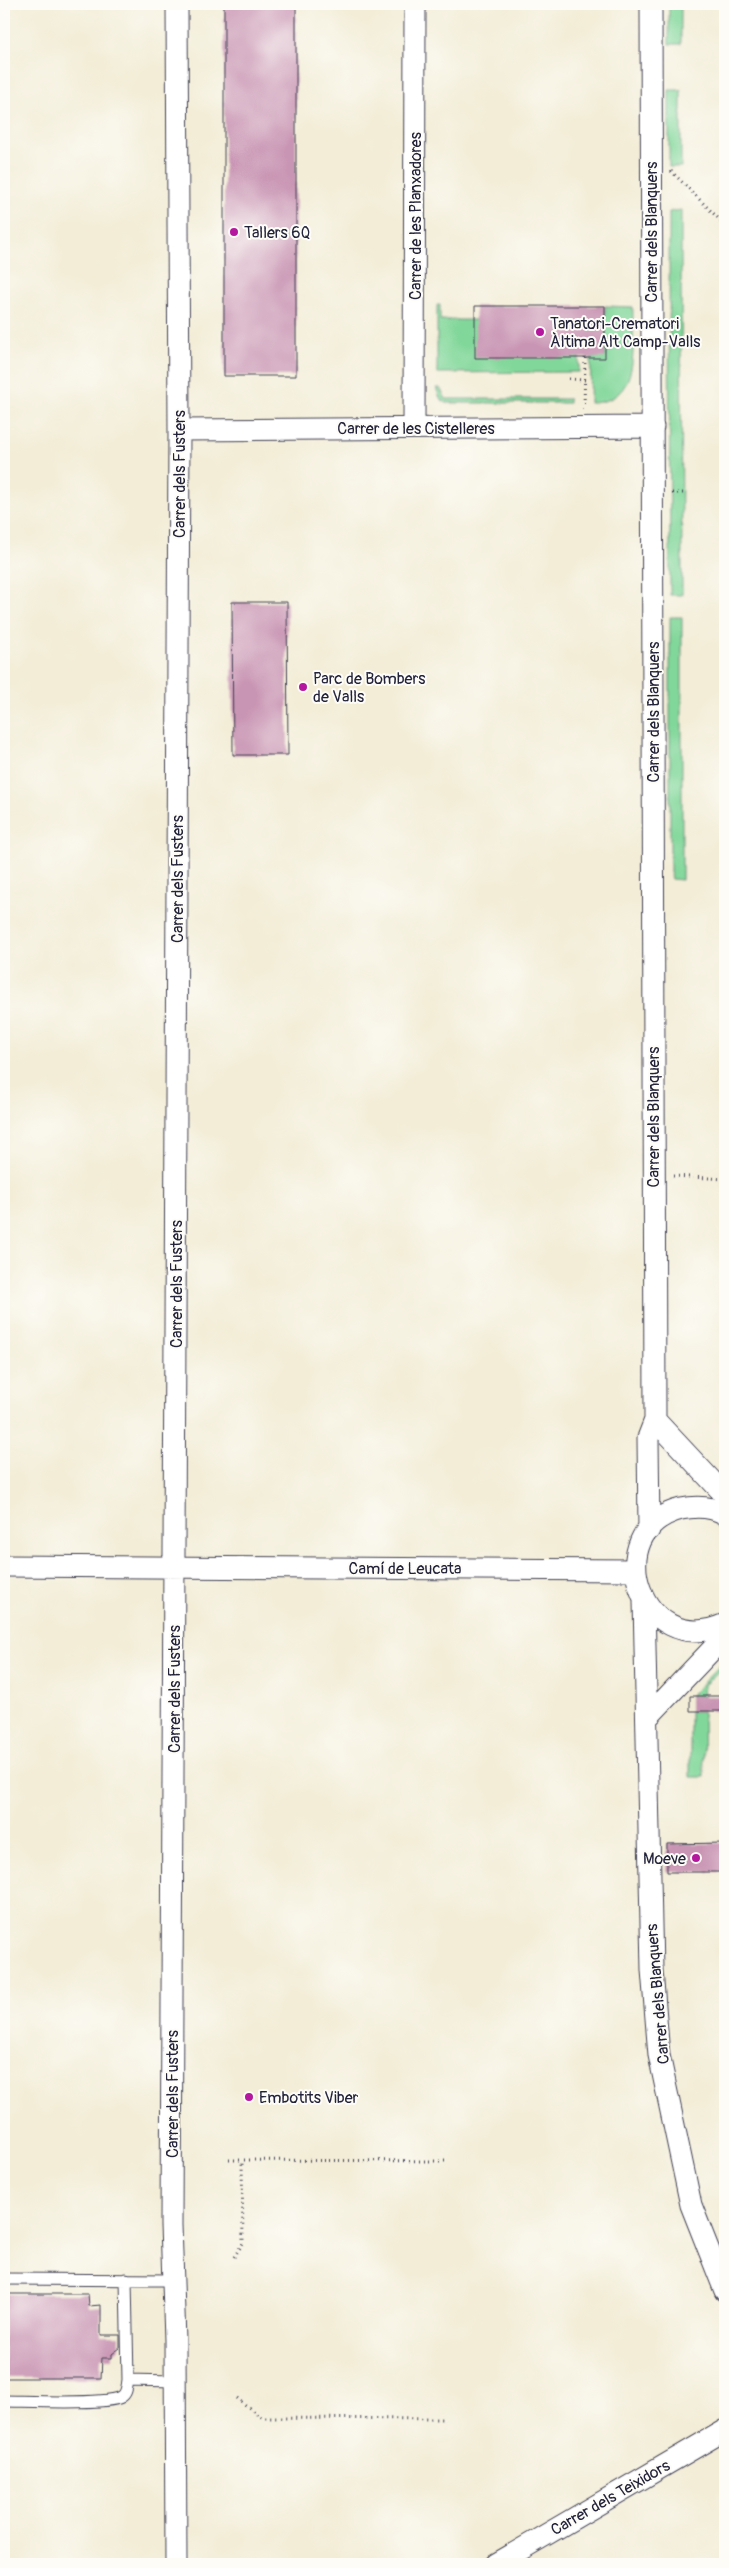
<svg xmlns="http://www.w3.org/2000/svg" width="729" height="2568" viewBox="0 0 729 2568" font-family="Pangolin,sans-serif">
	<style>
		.green { fill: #81d79a; stroke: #527c6a }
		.building { fill: #c995b4 }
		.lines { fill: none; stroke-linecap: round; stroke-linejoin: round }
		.service-casing { stroke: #414052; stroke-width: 13 }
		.minor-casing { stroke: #414052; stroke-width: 23 }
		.path { stroke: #414052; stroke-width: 3; stroke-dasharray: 1 4; stroke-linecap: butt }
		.service { stroke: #fff; stroke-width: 11 }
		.minor { stroke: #fff; stroke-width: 21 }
		.poi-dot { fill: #b5179e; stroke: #fdfcf7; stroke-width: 2 }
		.labels { text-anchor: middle; stroke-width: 4; stroke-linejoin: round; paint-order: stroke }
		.street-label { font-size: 16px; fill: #22223b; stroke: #fdfcf7 }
		.poi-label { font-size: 16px; fill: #22223b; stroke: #fdfcf7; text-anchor: start }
	</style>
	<rect width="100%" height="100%" fill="#fdfcf7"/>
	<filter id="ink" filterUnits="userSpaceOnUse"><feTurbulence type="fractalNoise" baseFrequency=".02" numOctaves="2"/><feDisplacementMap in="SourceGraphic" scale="10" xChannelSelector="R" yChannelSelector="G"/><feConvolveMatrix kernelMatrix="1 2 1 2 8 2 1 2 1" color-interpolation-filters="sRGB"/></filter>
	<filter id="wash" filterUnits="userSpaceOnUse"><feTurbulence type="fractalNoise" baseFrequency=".0096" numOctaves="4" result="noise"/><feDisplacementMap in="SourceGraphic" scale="20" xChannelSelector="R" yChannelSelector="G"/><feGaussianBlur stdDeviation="1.12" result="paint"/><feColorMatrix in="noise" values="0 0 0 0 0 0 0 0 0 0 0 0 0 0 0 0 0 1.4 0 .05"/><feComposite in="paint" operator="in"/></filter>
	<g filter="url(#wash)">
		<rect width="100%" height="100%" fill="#f3edd7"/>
		<path class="green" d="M669,4H681V44H669Z
			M669,90H681V167H669Z
			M681,210L682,595H670L669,212Z
			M437,305H440V320H476L579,358V372L437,373Z
			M605,306L633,307C632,345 643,402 590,403L591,358L605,357Z
			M436,388H440L446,399H569V403H446L440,398Z
			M670,617H682V880L672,879L670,872Z
			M725,1660V1665L703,1686L704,1696H690Z
			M690,1711H703L704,1777H690Z"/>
		<g id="blocks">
			<path class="building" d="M224,4H296V376H224Z
				M475,306H605V358H475Z
				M232,602H287L288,755H233Z
				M690,1696H725V1711H690Z
				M725,1843V1872H667V1844Z
				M4,2294H88L89,2306L101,2305V2335H120V2348L112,2354V2358H102L101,2378H4Z"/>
		</g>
	</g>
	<g filter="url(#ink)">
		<use href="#blocks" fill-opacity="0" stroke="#414052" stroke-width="1"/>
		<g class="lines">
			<defs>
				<path id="service" d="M4,2279L173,2280
					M128,2380L175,2381
					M4,2401C25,2401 107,2405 121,2397C127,2394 127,2386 128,2380L126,2279"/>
				<path id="minor" d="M414,428L415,4
					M179,430L653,427
					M655,1420L725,1495
					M725,1514C711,1506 696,1506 681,1509C597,1530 641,1662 725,1624
					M649,1530L648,1438L655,1420L651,4
					M4,1566L635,1570
					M644,1601L652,1970L659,2055L691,2205L725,2291
					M647,1718L725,1636
					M176,2564L175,2340L171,2225L179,430L177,4
					M496,2564L725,2430"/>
			</defs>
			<use href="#service" class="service-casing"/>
			<use href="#minor" class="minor-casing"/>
			<path class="path" d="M671,171L725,225
				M569,379L585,380
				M584,409L585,358
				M672,493H686
				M673,1176L725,1179
				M229,2160L446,2161
				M234,2257L243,2243L242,2160
				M237,2398L259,2416L265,2418L445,2419"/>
			<use href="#service" class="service"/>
			<use href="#minor" class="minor"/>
		</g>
	</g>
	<g class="poi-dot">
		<circle cx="234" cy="232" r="5"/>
		<circle cx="540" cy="332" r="5"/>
		<circle cx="303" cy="687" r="5"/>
		<circle cx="696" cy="1858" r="5"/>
		<circle cx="249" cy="2097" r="5"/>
	</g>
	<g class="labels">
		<g class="street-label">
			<text transform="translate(415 216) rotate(-90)" y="6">Carrer de les Planxadores</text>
			<text transform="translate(651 232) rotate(-90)" y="6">Carrer dels Blanquers</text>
			<text x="416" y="434">Carrer de les Cistelleres</text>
			<text transform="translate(179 474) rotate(-90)" y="6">Carrer dels Fusters</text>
			<text transform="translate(653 712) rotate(-90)" y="6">Carrer dels Blanquers</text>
			<text transform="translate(177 879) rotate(-90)" y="6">Carrer dels Fusters</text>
			<text transform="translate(653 1117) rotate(-90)" y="6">Carrer dels Blanquers</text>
			<text transform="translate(176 1284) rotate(-90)" y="6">Carrer dels Fusters</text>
			<text x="405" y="1574">Camí de Leucata</text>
			<text transform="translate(174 1689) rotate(-90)" y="6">Carrer dels Fusters</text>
			<text transform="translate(657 1994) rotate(-95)" y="6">Carrer dels Blanquers</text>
			<text transform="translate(172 2094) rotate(-90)" y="6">Carrer dels Fusters</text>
			<text transform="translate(610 2497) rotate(-30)" y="6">Carrer dels Teixidors</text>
		</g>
		<g class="poi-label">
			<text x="244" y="238">Tallers 6Q</text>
			<text x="550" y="329">Tanatori-Crematori<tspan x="550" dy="18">Àltima Alt Camp-Valls</tspan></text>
			<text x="313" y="684">Parc de Bombers<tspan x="313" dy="18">de Valls</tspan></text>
			<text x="686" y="1864" text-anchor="end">Moeve</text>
			<text x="259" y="2103">Embotits Viber</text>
		</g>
	</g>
	<rect width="729" height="2568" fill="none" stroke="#fdfcf7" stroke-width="20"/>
</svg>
